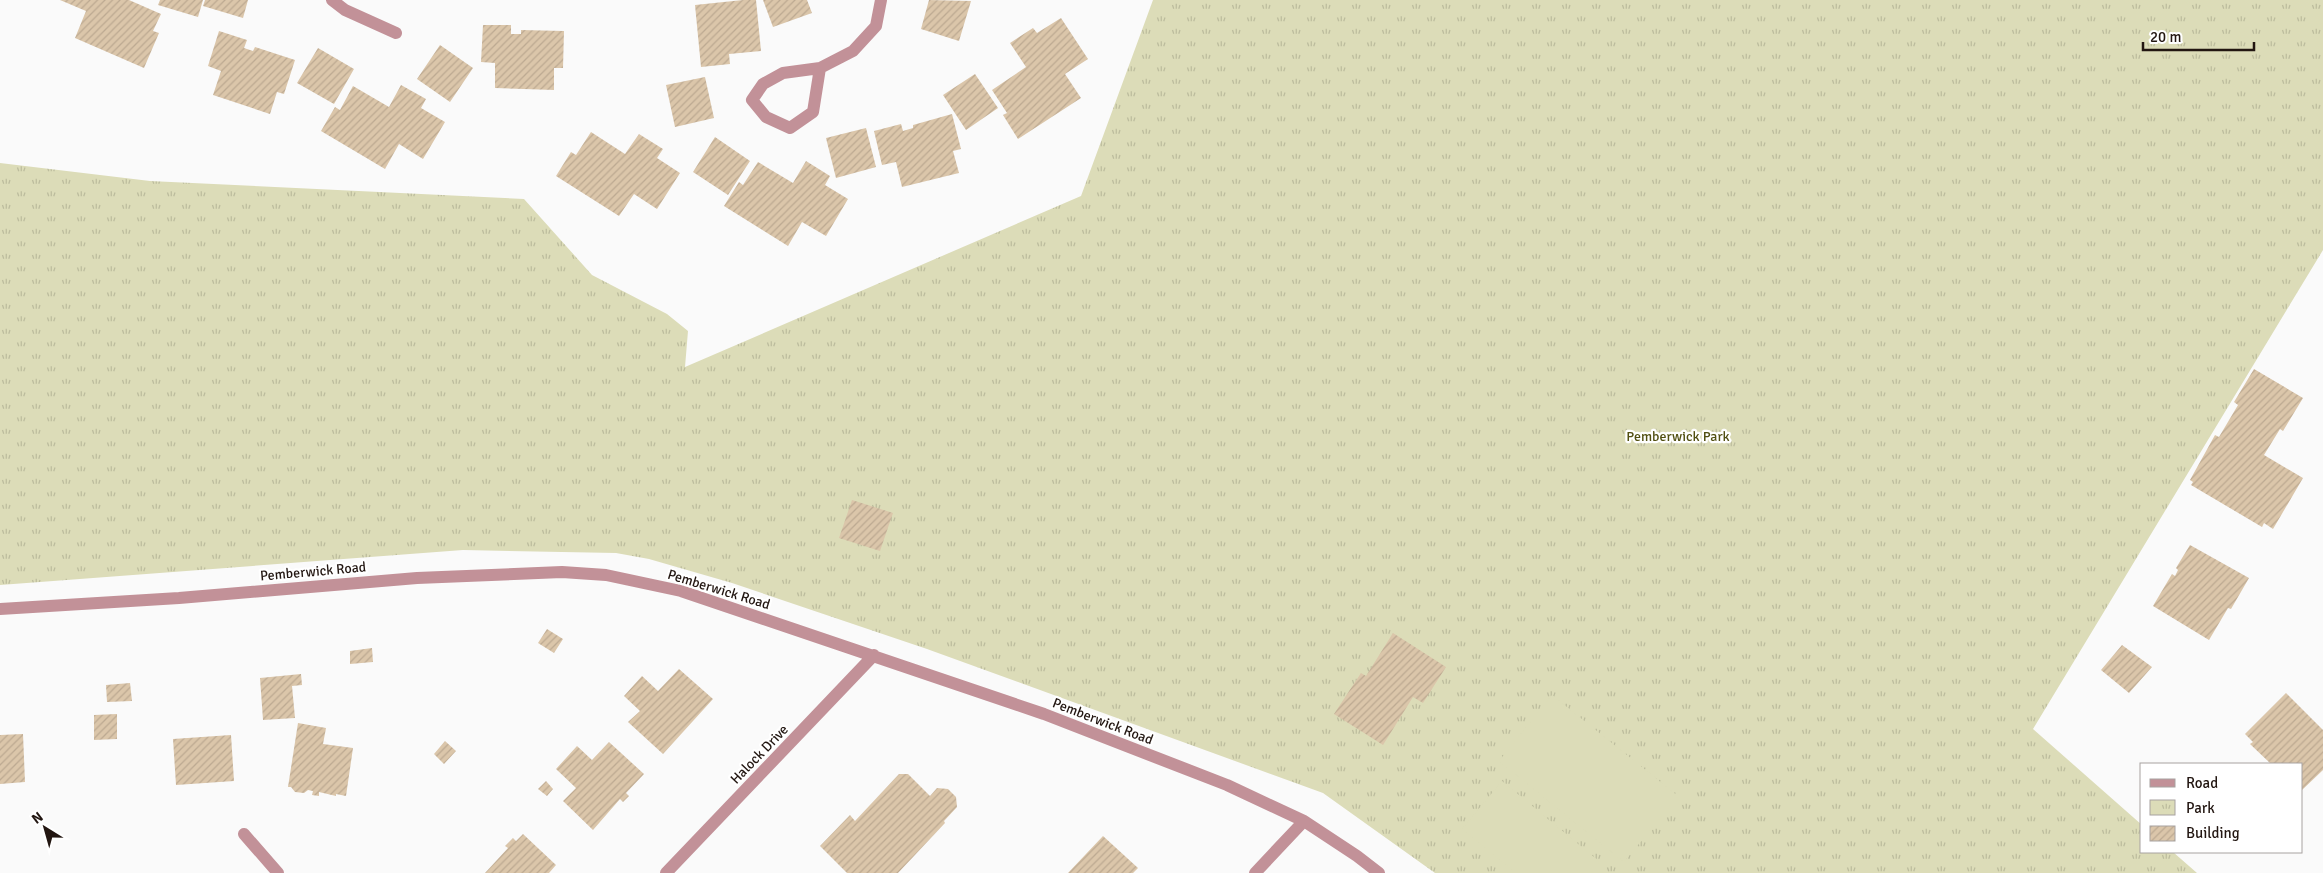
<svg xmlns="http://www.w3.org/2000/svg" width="2323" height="873" viewBox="0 0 2323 873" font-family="Signika,sans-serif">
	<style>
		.park { fill: url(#park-tufts) }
		.garden { fill: #dcdcb8 }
		.building { fill: url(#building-hatch) }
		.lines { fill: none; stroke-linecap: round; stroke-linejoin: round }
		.service { stroke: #c29198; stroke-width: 12 }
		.minor { stroke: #c29198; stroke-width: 12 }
		.labels { text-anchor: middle; stroke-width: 4.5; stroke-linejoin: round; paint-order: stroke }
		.park-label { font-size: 14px; fill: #514f11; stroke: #fff }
		.street-label { font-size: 14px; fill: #221611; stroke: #fff }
	</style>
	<defs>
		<pattern id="park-tufts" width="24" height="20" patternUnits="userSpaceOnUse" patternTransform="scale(1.25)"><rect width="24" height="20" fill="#dcdcb8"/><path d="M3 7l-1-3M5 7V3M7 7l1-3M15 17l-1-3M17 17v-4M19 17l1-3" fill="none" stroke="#bcbc9d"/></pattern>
		<pattern id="building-hatch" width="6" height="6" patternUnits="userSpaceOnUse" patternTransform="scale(1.25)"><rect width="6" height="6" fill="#dbc6aa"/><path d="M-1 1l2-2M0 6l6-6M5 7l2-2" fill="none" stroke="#bca991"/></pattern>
	</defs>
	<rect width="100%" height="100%" fill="#fafafa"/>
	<path class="park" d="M1153,0H2323V250L2033,729L2142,825V852H2173L2197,873H1435L1323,793L927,649L732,583L649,559L616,553L463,550L0,585V163L150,181L524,199L592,275L667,314L688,331L685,367L1081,196Z"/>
	<path class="garden" d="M1552,695L1678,796L1624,862L1499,761Z
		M1502,781L1600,862L1591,873H1516L1462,829Z"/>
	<path class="building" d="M60,0H129L161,14L153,31L159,33L144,68L75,38L86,11Z
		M160,0H203L198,17L158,5Z
		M205,0H248L243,18L203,6Z
		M743,0H756L761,51L729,54L730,64L701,67L695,5Z
		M763,0H807L812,13L773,27Z
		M929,0L971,1L959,41L921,29Z
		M1061,18L1088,59L1065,74L1081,98L1018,139L1003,115L1007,113L992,90L1026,67L1010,43L1033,28L1037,33Z
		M483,25H511V34H521V30L564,31L563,68H554V90L495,88V63L481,62Z
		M219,31L247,40L244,48L253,51L255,47L295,60L284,94L277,92L270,114L213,95L221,71L208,66Z
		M440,45L473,68L450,102L417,79Z
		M318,48L354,69L334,104L297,83Z
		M975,74L998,108L966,130L943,95Z
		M705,77L714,118L675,127L666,85Z
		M401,85L426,99L421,108L445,122L423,159L399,144L385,169L321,131L335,107L340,110L353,86L389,107Z
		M952,114L961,149L953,151L959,173L902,187L896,162L882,165L874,131L901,124L903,131L913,128V125Z
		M866,128L876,167L836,178L826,138Z
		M591,132L625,154L639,134L663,149L657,158L680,173L657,209L634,194L619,216L556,176L571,152L576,155Z
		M715,137L750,161L728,195L693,172Z
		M806,161L830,176L825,185L848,199L826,236L802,222L788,246L724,206L739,182L743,185L758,162L793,183Z
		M2254,369L2303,398L2283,431L2280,429L2264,455L2303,478L2273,529L2264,523L2262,527L2191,485L2193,482L2190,480L2215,435L2219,437L2238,405L2234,402Z
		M852,500L893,513L880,551L839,538Z
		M2190,545L2249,578L2231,609L2228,608L2209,640L2153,606L2172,574L2175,576L2178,570L2176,568Z
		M547,629L563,639L554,653L538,643Z
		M1393,633L1446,667L1423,703L1413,697L1383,745L1334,714L1361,673L1366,676Z
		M2122,645L2152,667L2129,693L2101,670Z
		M372,648L373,662L350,664V651Z
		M679,669L713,699L663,754L628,722L640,711L624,696L642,676L658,691Z
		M301,674L302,685L292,686L295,718L263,720L260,678Z
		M130,683L132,701L107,702L106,685Z
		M2286,693L2323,730V770L2302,790V764H2271L2250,744L2253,742L2245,734Z
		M117,714V739L94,740V715Z
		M298,723L326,728L323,744L353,748L346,796L336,794V796L319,792V796L312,795L313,791L308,790L304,793L295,792L291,787H288Z
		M23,734L25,782L0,784V735Z
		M231,735L234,781L176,785L173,739Z
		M445,741L456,751L444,764L434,754Z
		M609,742L644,774L626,793L629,796L623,802L620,799L593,830L563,801L576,788L556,769L577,746L592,760Z
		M899,774H908L930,796L937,788L948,789L956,797L957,807L944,821L945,823L898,873H847L820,846L850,815L855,821Z
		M546,781L553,789L547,796L538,789Z
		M523,834L556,865L549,873H485L508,848L505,846L513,838L516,841Z
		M1103,836L1138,868L1133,873H1068Z"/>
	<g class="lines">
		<path class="service" d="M244,834L278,873"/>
		<path class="minor" d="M332,0L345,10L396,33
			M820,68L813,112L790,128L766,117L752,100L763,84L783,73L820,68L853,51L876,26L881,0
			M0,609L179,598L417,578L562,572L606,575L681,591L1044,714L1227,785L1304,821L1357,856L1379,873
			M666,873L874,655
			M1255,873L1304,821"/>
	</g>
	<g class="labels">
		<g class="park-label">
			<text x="1678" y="441">Pemberwick Park</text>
		</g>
		<g class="street-label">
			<text transform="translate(313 571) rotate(-5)" y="5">Pemberwick Road</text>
			<text transform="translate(719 589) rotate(17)" y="5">Pemberwick Road</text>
			<text transform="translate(1103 721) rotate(21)" y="5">Pemberwick Road</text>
			<text transform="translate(759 754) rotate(-46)" y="5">Halock Drive</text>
		</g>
	</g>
	<rect x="2140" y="763" width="162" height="90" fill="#ffffff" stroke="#a7a2a0"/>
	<rect x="2150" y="779" width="25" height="8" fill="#c29198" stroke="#a7a2a0"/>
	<text x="2186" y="788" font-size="15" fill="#221611">Road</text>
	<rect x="2150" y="800" width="25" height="15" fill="url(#park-tufts)" stroke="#a7a2a0"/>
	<text x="2186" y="813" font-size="15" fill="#221611">Park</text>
	<rect x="2150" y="826" width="25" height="15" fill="url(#building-hatch)" stroke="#a7a2a0"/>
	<text x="2186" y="838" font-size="15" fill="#221611">Building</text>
	<g transform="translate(45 828) rotate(323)" stroke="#ffffff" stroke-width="4" paint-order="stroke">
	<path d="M0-4L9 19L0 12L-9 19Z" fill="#221611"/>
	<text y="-8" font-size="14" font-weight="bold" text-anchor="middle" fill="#221611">N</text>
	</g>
	<path d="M2143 42v8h111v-8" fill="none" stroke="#221611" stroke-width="2.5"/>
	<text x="2150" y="42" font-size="15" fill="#221611" stroke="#ffffff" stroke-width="4" paint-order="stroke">20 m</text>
</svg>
